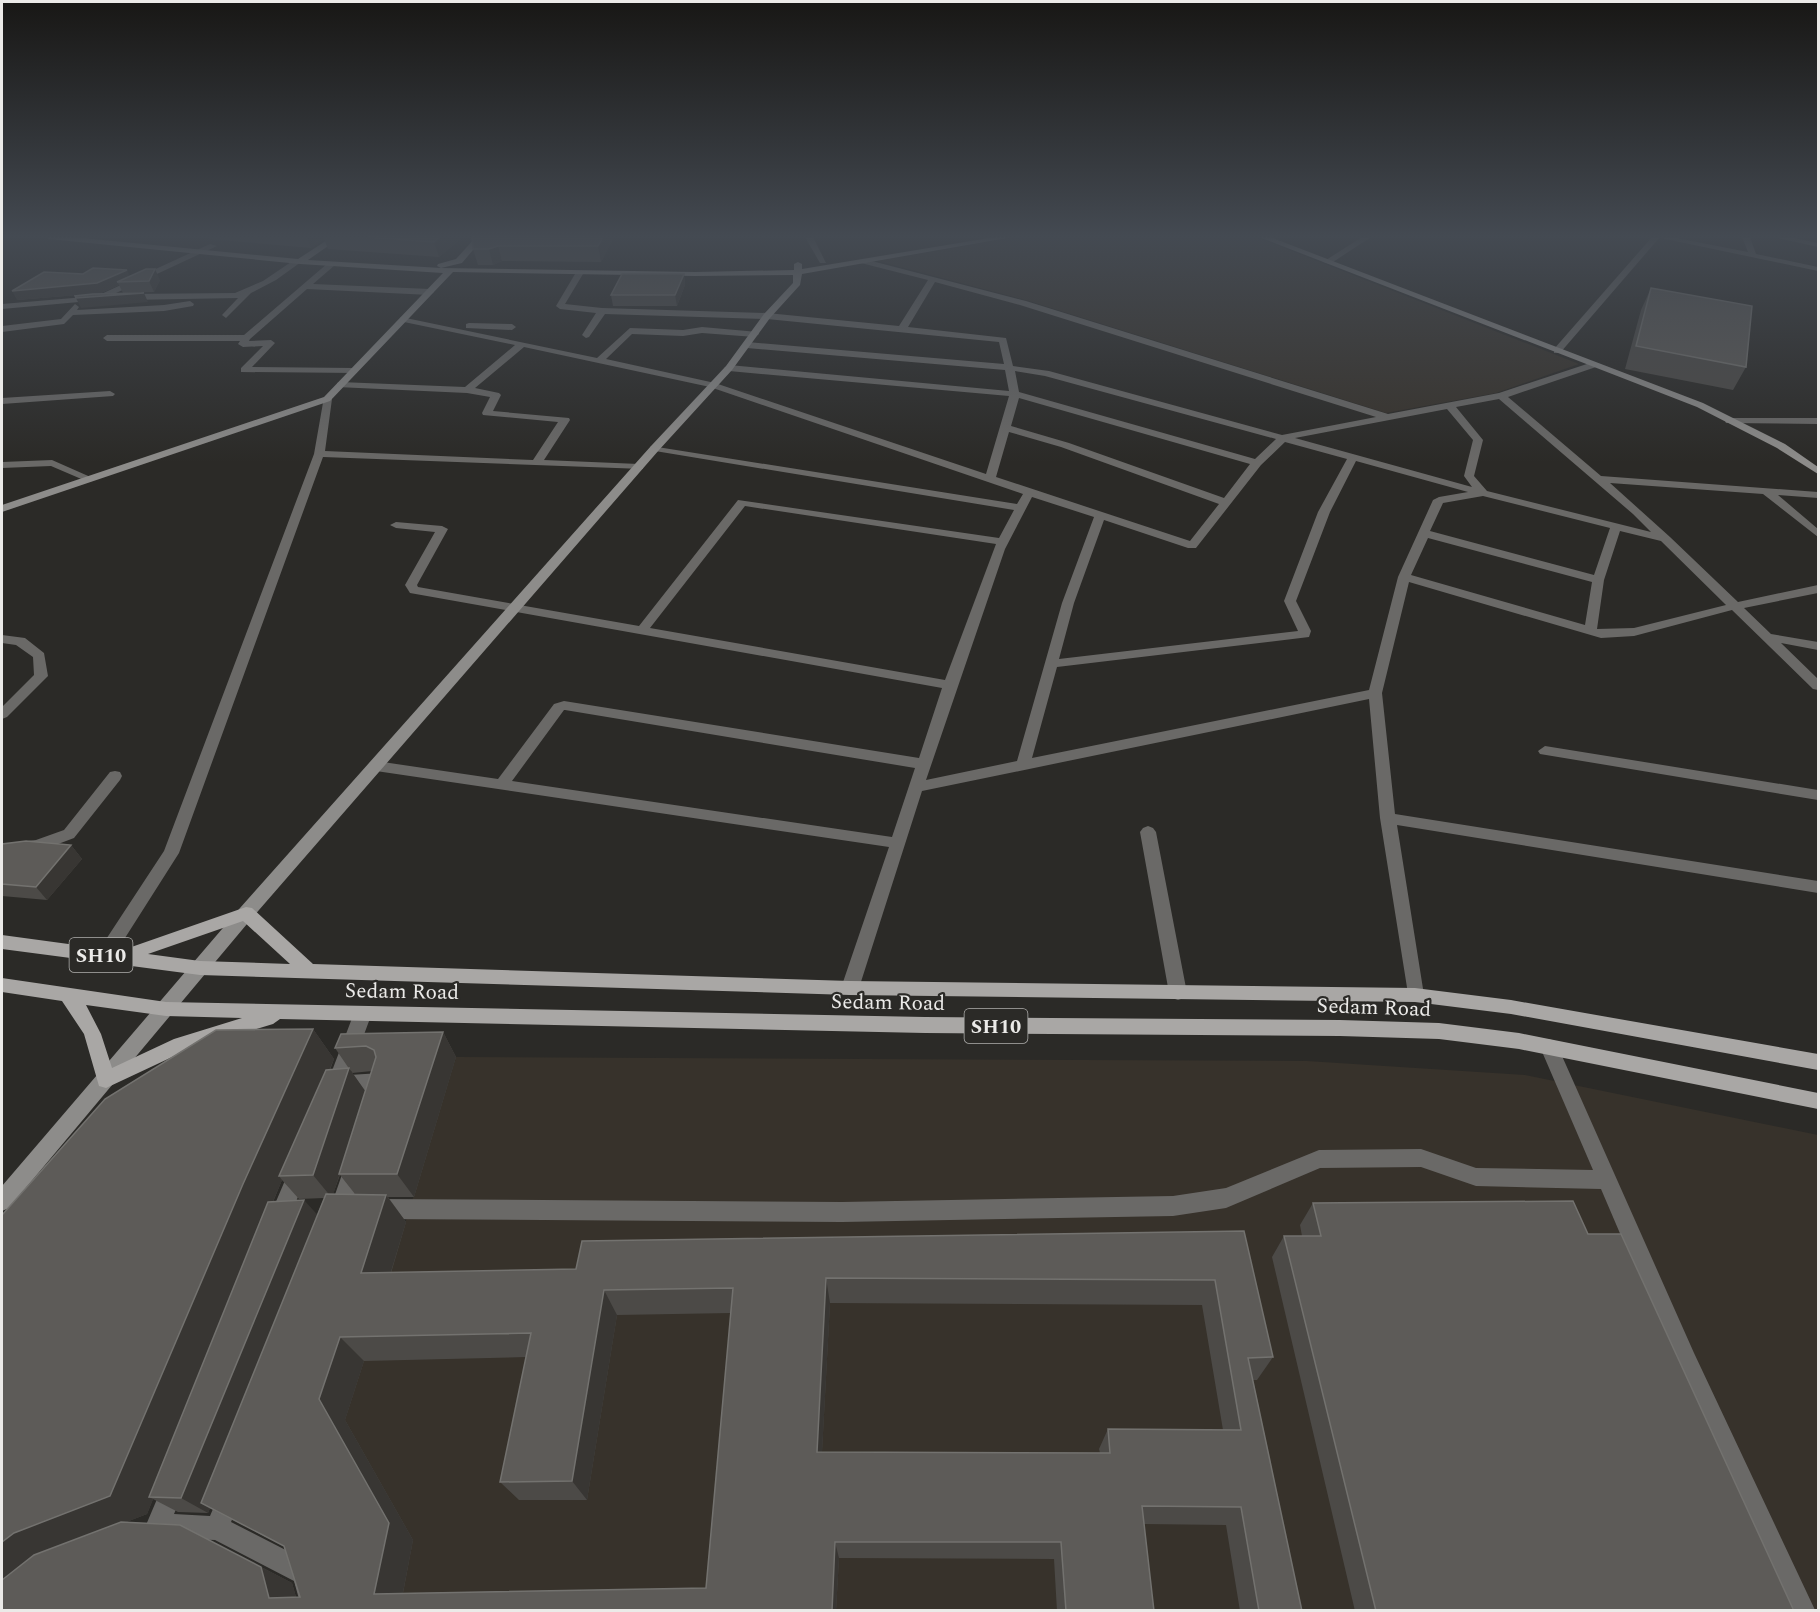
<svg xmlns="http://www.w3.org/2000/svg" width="1820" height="1612" viewBox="0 0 1820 1612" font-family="Spectral,serif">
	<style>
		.built { fill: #37322b }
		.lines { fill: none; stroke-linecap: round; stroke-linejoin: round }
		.lane { fill: #6a6967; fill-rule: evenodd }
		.street { fill: #6a6967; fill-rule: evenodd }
		.secondary { fill: #8d8c8a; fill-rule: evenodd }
		.primary { fill: #a9a7a5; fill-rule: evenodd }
		.wall { fill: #4c4a47; fill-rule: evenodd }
		.shaded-wall { fill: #383633 }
		.building { fill: #5d5b58; stroke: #73726f; stroke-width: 1.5; fill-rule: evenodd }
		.labels { text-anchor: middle; stroke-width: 4.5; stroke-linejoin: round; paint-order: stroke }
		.shield { fill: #2b2a27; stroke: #b1b0ae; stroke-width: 1.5 }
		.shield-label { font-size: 20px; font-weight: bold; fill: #ebeae8 }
		.street-label { font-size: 21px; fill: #ebeae8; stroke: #2b2a27 }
	</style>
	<rect width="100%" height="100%" fill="#2b2a27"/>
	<path class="built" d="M1017,237H1256L1579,364L1496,393L1386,413L1029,301L878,261Z
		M456,1057L1307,1061L1525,1075L1818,1135V1610H399L345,1420Z"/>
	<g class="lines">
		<path class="lane" d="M1652,237H1660L1560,353H1554V349Z
			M1148,826L1153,828L1156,832L1187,993L1184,998L1178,1000L1172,998L1169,993L1140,832L1143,828Z"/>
		<path class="street" d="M805,237H813L826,263H820Z
			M1362,237H1371L1330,264L1323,262Z
			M1656,237H1671L1748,252L1742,237H1750L1756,254L1818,267V271Z
			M1773,237H1789L1818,243V247Z
			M210,244L217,246L101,300L2,309V304L97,296Z
			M864,259L1026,301L1388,414L1499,393L1593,362L1596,363V367L1508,397L1601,476L1818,492V498L1778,495L1818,529V537L1763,494L1610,483L1670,537L1738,602L1818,585V593L1744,608L1771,634L1818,642V650L1781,643L1818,679V690L1813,689L1732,610L1634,636L1601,638L1409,582L1382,693L1395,814L1818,881V893L1397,825L1424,995L1421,1000L1415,1002L1409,1000L1380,818L1369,699L922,791L859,988L856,993L850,995L844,993L841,988L889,847L376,771L369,766L376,761L498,779L554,704L564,701L919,758L942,688L410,593L405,585L435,532L396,528L390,525L396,522L442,526L448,529L417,585L418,587L639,626L738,500L999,538L1014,510L655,451L650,448L651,446L1017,504L1023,494L710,387L524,347L475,388L499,393L501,395L493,411L569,418L570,420L544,460L639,464L643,465V469L323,457L179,853L111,960L105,962L99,960L97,955L99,950L164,851L314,454L324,397L332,399L325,451L533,460L558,422L483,415L482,413L490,397L467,393L337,387V383L340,382L465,387L515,345L404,322L400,319L401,317L597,358L630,328L683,330L702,327L758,332L759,334L755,337L702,333L683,336L632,334L606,359L715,383L986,474L1009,396L729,371L724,368L729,365L1009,391L1005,370L747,348L742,345L747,342L1004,364L999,342L767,319L605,314L589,337L586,338L582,335L596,313L560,309L556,306L575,274L579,272L583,274L565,304L602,308L767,313L899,326L928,280L861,263L860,261ZM935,282L1020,305L1376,417L1282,435L1049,371L1013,366L1006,338L908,327ZM1015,371L1045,376L1276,439L1255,459L1019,392ZM1019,398L1250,464L1224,498L1069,443L1011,426ZM1499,399L1633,514L1651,532L1487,491L1474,476L1483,440L1456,407ZM1447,409L1473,440L1464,476L1472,487L1295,438ZM1009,432L1061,447L1219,504L1190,541L996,477ZM1285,442L1347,459L1318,512L1284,601L1298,631L1059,659L1074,603L1104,520L1188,548H1196L1261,465ZM1356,461L1468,492L1439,497L1433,500L1398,577L1369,690L1032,758L1057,667L1309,637L1311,631L1296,601L1330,512ZM1483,496L1610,528L1594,575L1430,531L1443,503ZM1032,497L1094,517L1062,603L1017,761L926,780L1005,549ZM745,506L996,544L945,680L650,628ZM1620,531L1661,541L1726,605L1634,628L1597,629L1604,580ZM1428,538L1592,582L1585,625L1411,575ZM564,710H565L915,768L892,837L512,781Z
			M294,260L301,262L276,280L251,293L226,318L222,315L238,298L127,300L123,297L127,294L235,293L263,281Z
			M328,263L335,265L313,284L430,289L434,292L430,295L307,289L250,339L249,341L271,340L275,343L252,367L354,368L357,369V373L241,372V368L263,346L243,347L238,344L240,341H107L103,338L107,335H244Z
			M190,301L194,304L193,306L164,311L73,315L64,324L2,332V326L61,319L75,304L79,307L77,310L164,305Z
			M469,323L512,324L516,327L512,330L466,328V324Z
			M110,391L115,394L113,396L2,404V398Z
			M1730,418H1818V424L1726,423L1725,421Z
			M52,460L95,479L90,482L86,481L51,466L2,468V462Z
			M2,635L25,638L44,653L48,676L7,717L2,719V707L34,675L33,657L16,645L2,643Z
			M1545,746L1818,790V800L1540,754L1538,751Z
			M115,771L120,772L122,776L120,780L74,838L37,852L2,856V844L36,840L64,830L110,772Z
			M363,1006L369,1008L372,1013L349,1075L381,1073L388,1075L390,1081L385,1095L378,1097L371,1095L369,1090L336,1092L329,1090L327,1084L354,1013L357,1008Z
			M1549,1039L1555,1041L1558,1047L1694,1353L1815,1610H1789L1678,1369L1601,1189L1476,1186L1421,1167L1320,1168L1226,1208L1173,1216L842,1222L377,1219L370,1216L367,1209L370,1202L377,1199L842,1202L1173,1196L1226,1188L1319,1150L1421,1149L1476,1168L1593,1170L1540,1047L1543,1041Z
			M354,1158L361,1160L364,1167L346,1219L339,1222L332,1219L329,1212L347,1160Z
			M299,1162L306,1164L309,1171L286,1225L279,1228L272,1225L269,1218L292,1164Z
			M174,1474L182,1478L186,1486L174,1514L210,1516L221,1490L229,1486L237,1490L241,1498L231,1522L313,1564L328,1610H302L294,1581L215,1540L161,1538L149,1534L146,1525L166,1478Z"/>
		<path class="secondary" d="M45,237H72L298,259L332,237H341L308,260L441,268L437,266L438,264L456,259L476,237H484L462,263L441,268L695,272L794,270V264L798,262L802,264V269L995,237H1013L802,274L800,285L770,318L732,370L659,450L252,918L9,1208L2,1211V1186L240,908L651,446L726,366L764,314L793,283V275L695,276L453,272L330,401L2,512V505L324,397L443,273L300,264L49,239Z
			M1259,237H1270L1703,403L1785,444L1818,467V474L1777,448L1697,407Z"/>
		<path class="primary" d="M246,907L252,908L313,964L850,981L1415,988L1511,1000L1818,1054V1070L1511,1014L1415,1002L850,995L200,975L2,949V935L120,951ZM243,921L290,964L200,961L148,954Z
			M2,978L166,1002L925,1017L1340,1020L1439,1023L1519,1033L1818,1093V1109L1519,1049L1439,1039L1340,1036L925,1033L280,1019L273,1024L185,1051L106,1088L99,1086L84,1034L62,1001L2,992ZM86,1005L166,1016L242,1018L174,1039L112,1068L101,1034Z"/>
	</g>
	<path class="wall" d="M209,237H463L439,257L328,249L324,239L311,248L210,239Z
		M472,237H613V239L601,262L502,261L493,265H478L473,249Z
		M83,274L130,276L160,280L154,292L123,293L119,285L101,293L17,300Z
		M684,274L685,285L677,306H613L611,295Z
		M1651,288L1746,367L1733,390L1625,369L1641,310Z
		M2,844L71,845L82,859L47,900L2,896Z
		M313,1029L334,1059L330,1070L349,1068L365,1092L372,1071L352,1073L335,1048L443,1032L456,1057L414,1197H388L406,1222L391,1273L576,1269L1244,1231L1273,1357L1257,1380H1253L1302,1611H1240L1226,1525L1144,1524L1154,1611H1057L1054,1559L839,1558L836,1611H2ZM340,1175L355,1194H333ZM282,1180L299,1199L324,1198L317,1215L273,1202ZM830,1303L1202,1305L1223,1430L1108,1429L1099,1449L1100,1453L822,1452ZM731,1313L706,1588L403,1593L413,1540L345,1420L364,1361L526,1357L500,1482L519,1500H587L617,1315ZM153,1499L178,1512L208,1513L210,1508L285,1547L300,1597H296L292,1583L180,1525L126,1522L147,1514Z
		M1313,1203L1588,1234L1794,1611H1355L1272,1257L1284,1236H1302L1300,1225Z"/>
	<path class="shaded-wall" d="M307,237H323L324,239L311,248Z
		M440,237H463L439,257L434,242Z
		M603,237H613V239L601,262L598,246Z
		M498,246L502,261L493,265L489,249Z
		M155,269L160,280L154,292L149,281Z
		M127,270L131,279L117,282L119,285L101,293L17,300L12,291Z
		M684,274L685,285L677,306L675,295Z
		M144,293L148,302L81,308L76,298Z
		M71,845L82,859L47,900L36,887Z
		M313,1029L334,1059L284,1176H279L282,1180L149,1497L153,1499L147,1514L57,1549L2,1593V1542L243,1184Z
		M443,1032L456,1057L414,1197L397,1174Z
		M349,1068L366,1092L332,1198L313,1175Z
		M386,1195L406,1222L383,1298L361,1273Z
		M304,1200L324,1222L208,1513L181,1498Z
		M826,1278L830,1303L821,1471L817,1452Z
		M604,1290L617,1315L587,1500L572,1481Z
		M340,1337L364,1361L345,1420L413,1540L400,1608L374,1594L319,1399Z
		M180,1525L292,1583L300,1611L269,1598Z
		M835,1542L839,1558L836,1611H832Z"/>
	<path class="building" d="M368,237H440L434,242Z
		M472,237H603L598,246H498L489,249H473Z
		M93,268L127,270L97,283L12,291L44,272L83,274Z
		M146,269H155L149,281L117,282Z
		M622,274H684L675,295H611Z
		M1651,288L1752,306L1746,367L1636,346Z
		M144,293L76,298L75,296L93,294Z
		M26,841L71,845L36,887L2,884V844Z
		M313,1029L243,1184L110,1496L14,1533L2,1542V1215L105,1099L216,1030Z
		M443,1032L397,1174H339L376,1057L374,1050L366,1046L335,1048L341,1034Z
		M349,1068L313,1175L279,1176L326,1070Z
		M326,1194L386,1195L361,1273L576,1269L582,1241L1244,1231L1273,1357L1248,1358L1302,1611H1259L1241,1507L1142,1506L1154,1611H1066L1061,1542H835L832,1611H2V1580L34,1555L121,1522L180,1525L261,1567L269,1598L300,1597L284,1546L201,1503ZM826,1278L1215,1280L1241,1430L1108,1429L1110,1453L817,1452ZM733,1288L706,1588L374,1594L389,1523L319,1399L340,1337L531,1333L500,1482L572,1481L604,1290Z
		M304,1200L181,1498L149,1497L268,1202Z
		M1573,1201L1588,1234H1621L1794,1611H1376L1284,1236H1321L1313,1203Z"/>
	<linearGradient id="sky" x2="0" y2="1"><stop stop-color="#181715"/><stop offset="0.51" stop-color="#444a52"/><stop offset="1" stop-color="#444a52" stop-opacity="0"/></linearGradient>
	<rect width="1820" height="463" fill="url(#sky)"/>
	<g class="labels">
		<g class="shield">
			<rect x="69.5" y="938" width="63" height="34" rx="4.5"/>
			<rect x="964.5" y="1009" width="63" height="34" rx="4.5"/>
		</g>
		<g class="shield-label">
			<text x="101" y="962">SH10</text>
			<text x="996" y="1033">SH10</text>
		</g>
		<g class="street-label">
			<text transform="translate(402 991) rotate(1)" y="7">Sedam Road</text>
			<text transform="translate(888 1002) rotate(1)" y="7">Sedam Road</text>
			<text transform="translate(1374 1007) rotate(2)" y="7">Sedam Road</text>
		</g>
	</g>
	<rect width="1820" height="1612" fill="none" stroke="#ebeae8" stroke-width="6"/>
</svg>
